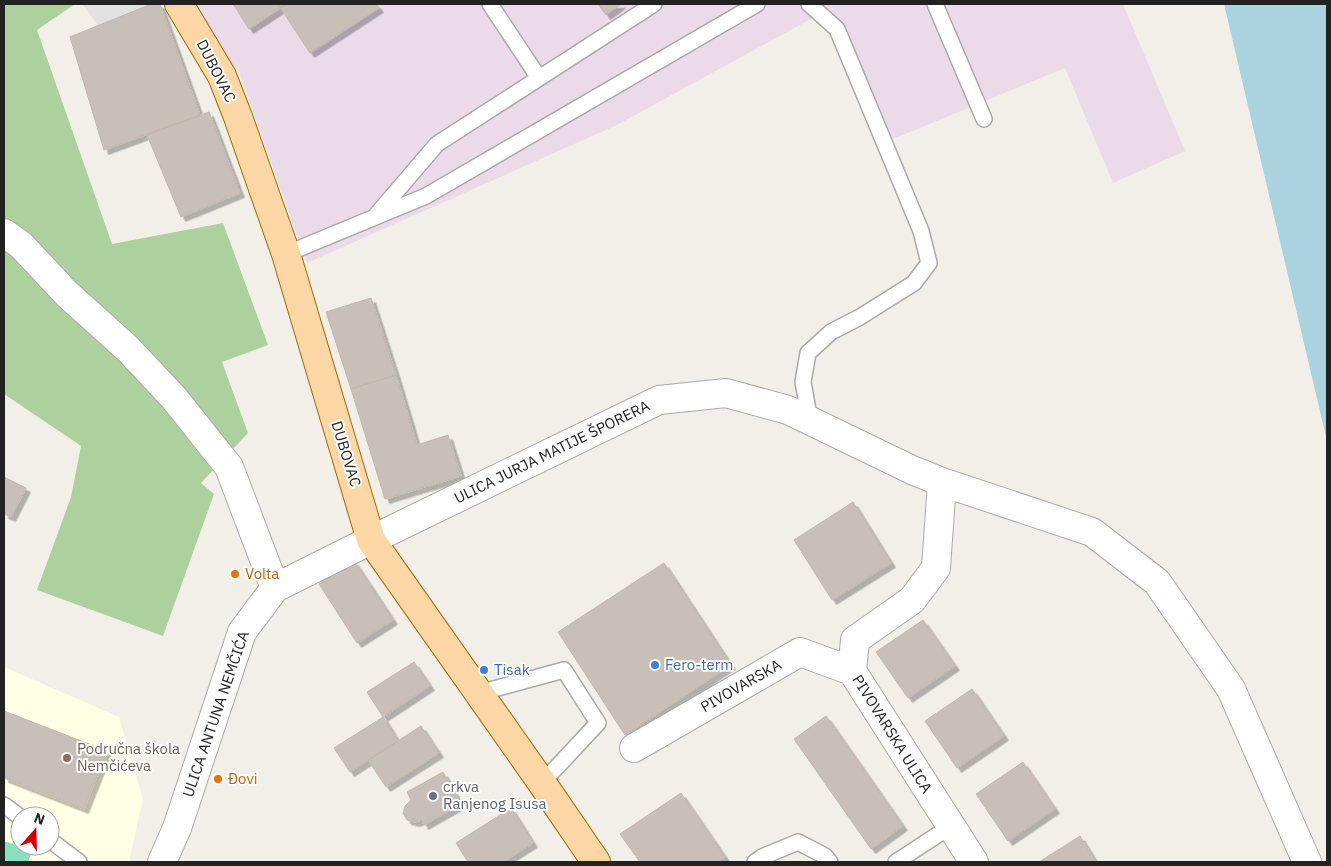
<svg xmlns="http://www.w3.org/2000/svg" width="1331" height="866" viewBox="0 0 1331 866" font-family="'IBM Plex Sans',sans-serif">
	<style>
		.industrial { fill: #ebdbe8 }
		.education { fill: #ffffe5; fill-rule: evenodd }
		.forest { fill: #add19e }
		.pitch { fill: #88e0be }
		.parking { fill: #e2e2e2 }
		.water { fill: #aad3df }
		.building { fill: #c7bfb8; stroke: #c4b6ab; filter: url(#shadow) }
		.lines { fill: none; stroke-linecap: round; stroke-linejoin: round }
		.lane-casing { stroke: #a9a9a9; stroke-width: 18 }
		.street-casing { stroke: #a9a9a9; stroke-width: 30 }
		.primary-casing { stroke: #a06b00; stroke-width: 30 }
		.lane { stroke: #fff; stroke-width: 15 }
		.street { stroke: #fff; stroke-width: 28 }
		.primary { stroke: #fcd6a4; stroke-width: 28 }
		.food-dot { fill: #e8710a; stroke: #fff; stroke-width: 2 }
		.shop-dot { fill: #3f7fe0; stroke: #fff; stroke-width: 2 }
		.education-dot { fill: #8d6e63; stroke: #fff; stroke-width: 2 }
		.worship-dot { fill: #6b7280; stroke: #fff; stroke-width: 2 }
		.labels { text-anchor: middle; stroke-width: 4; stroke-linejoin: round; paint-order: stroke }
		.street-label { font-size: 15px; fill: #222; stroke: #fff }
		.food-label { font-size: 15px; fill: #c56008; stroke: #fff; text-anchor: start }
		.shop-label { font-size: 15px; fill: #366cbe; stroke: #fff; text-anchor: start }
		.education-label { font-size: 15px; fill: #785e54; stroke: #fff; text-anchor: start }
		.worship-label { font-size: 15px; fill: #5b616d; stroke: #fff; text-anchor: start }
	</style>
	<defs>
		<filter id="shadow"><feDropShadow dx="4.5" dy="4.5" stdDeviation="0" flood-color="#0004"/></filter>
	</defs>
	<rect width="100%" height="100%" fill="#f2efe9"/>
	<path class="industrial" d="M186,4H1123L1185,151L1113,183L1065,68L893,139L820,14L617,125L307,263L239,72L206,34Z"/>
	<path class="education" d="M4,667L119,717L143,799L129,862H4ZM20,816H50V846H20Z"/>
	<path class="forest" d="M4,4H75L37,30L112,244L223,223L268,345L222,362L248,433L201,483L214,494L163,636L37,590L71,497L81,446L4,394Z"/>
	<path class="pitch" d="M4,841L32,851L28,862H4Z"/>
	<path class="parking" d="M82,4H149L98,25Z"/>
	<path class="water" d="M1224,4H1327V441Z"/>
	<path class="building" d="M151,4H160L200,115L104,150L70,37Z
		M233,4H287L249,29Z
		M278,4H376L379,8L310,53Z
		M598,4H621L606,15Z
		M209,112L240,193L181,217L147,135Z
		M371,298L396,375L351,389L326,312Z
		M396,375L417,445L448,435L461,476L385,499L351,389Z
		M4,477L26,488L11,517L4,514Z
		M853,502L891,563L832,600L794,540Z
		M354,561L393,620L357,643L319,584Z
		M664,563L731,665L625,735L558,632Z
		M923,620L955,666L908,698L876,652Z
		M414,662L430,686L383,717L367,692Z
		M972,689L1004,736L957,768L925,721Z
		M4,711L107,751L84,809L4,778Z
		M826,716L903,826L871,849L794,739Z
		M383,717L398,741L350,772L334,748Z
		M421,726L439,753L386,787L368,760Z
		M1023,762L1055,809L1008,841L976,794Z
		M443,772L461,804L424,825L422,820L415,822L407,820L403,813L405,806L411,800L407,792Z
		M681,793L725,857L718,862H640L620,834Z
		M511,808L533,843L503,862H468L456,843Z
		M1080,836L1096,862H1039Z"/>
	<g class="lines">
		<defs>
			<path id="lane" d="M490,4L539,78
				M809,4L837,29L921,231L929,263L914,283L860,317L831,332L808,353L803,382L810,421
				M935,4L984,119
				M377,214L437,144L654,4
				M286,254L426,196L757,4
				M479,693L564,670L598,723L542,783
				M4,805L20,817
				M50,840L79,862
				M755,862L762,857L798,842L825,856L830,862
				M896,862L951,826"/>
			<path id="street" d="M4,233L21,245L67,294L128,349L174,398L229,467L275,588
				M942,482L936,568L912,600L855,640L852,671L974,862
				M634,748L800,652L852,671
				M162,862L177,828L242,632L275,588L371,540L659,400L726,393L788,410L912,470L942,482L1092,532L1157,582L1231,689L1307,862"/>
			<path id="primary" d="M179,4L222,76L238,117L286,254L371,540L542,783L596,862"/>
		</defs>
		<use href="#lane" class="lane-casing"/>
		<use href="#street" class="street-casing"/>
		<use href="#primary" class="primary-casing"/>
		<use href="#lane" class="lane"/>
		<use href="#street" class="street"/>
		<use href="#primary" class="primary"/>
	</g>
	<g class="food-dot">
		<circle cx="235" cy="574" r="5"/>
		<circle cx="218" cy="779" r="5"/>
	</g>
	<g class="shop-dot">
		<circle cx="655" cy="665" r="5"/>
		<circle cx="484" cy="670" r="5"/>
	</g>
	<circle class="education-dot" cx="67" cy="758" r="5"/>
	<circle class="worship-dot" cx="433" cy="796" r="5"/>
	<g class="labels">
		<g class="street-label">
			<text transform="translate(216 71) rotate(63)" y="5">DUBOVAC</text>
			<text transform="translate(552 452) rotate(-26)" y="5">ULICA JURJA MATIJE ŠPORERA</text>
			<text transform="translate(346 454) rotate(73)" y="5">DUBOVAC</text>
			<text transform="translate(741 686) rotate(-30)" y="5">PIVOVARSKA</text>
			<text transform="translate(216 714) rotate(-71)" y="5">ULICA ANTUNA NEMČIĆA</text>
			<text transform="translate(892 734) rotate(58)" y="5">PIVOVARSKA ULICA</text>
		</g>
		<g class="food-label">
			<text x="245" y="579">Volta</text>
			<text x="228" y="784">Đovi</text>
		</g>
		<g class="shop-label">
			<text x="665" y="670">Fero-term</text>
			<text x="494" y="675">Tisak</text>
		</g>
		<g class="education-label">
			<text x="77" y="754">Područna škola<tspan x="77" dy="17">Nemčićeva</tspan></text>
		</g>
		<g class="worship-label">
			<text x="443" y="792">crkva<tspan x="443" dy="17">Ranjenog Isusa</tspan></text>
		</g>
	</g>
	<rect width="1331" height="866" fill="none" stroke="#222222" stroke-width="10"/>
	<g transform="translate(35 831) rotate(20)"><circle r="24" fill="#ffffff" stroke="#a7a7a7"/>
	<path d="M0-4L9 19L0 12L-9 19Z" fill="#d40000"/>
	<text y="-8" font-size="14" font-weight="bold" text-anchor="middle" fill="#222222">N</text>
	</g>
</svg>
